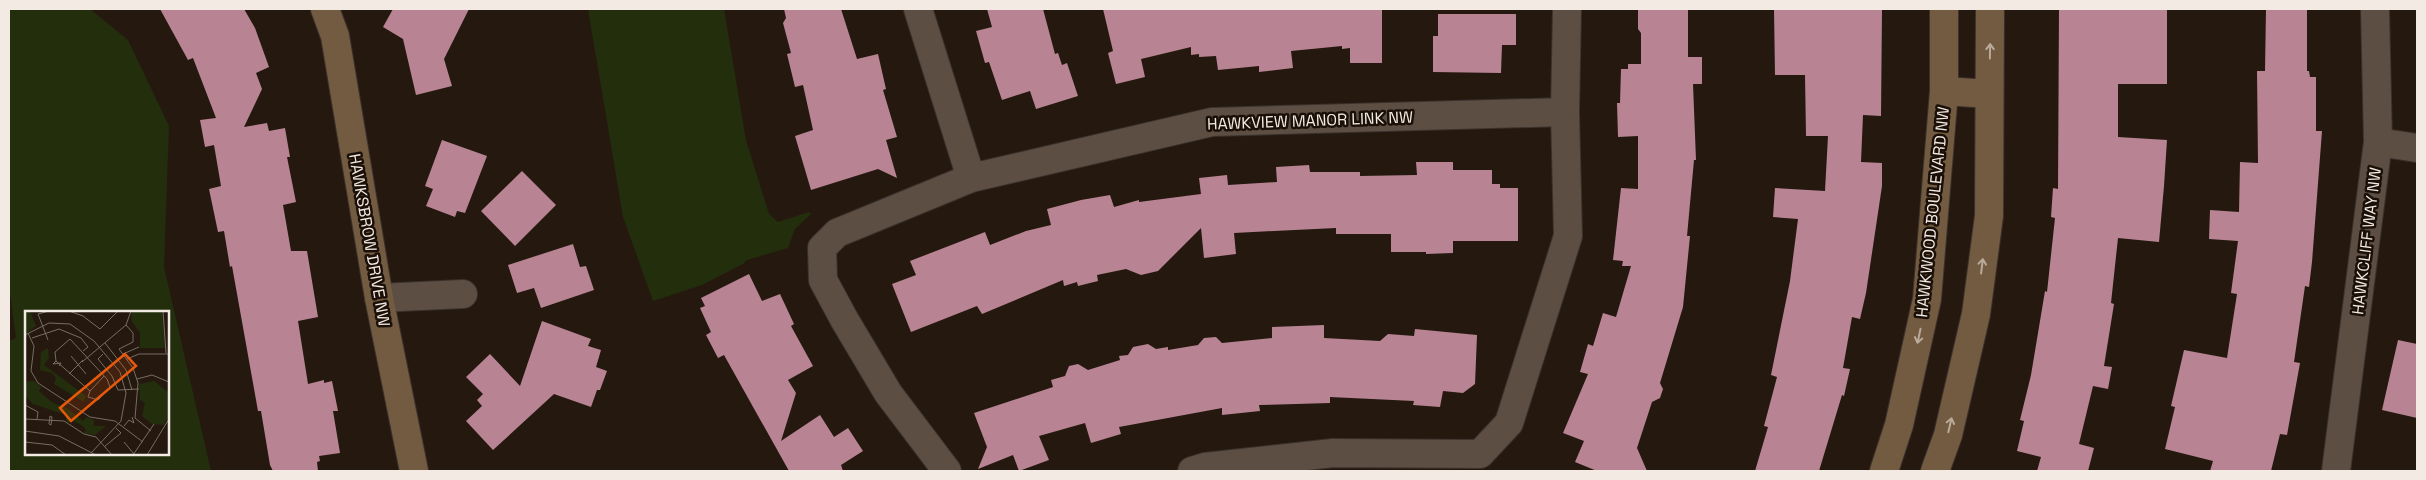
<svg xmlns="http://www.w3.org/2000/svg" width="2426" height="480" viewBox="0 0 2426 480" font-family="'Space Grotesk',sans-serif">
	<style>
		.green { fill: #232e0d; fill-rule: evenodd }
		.building { fill: #b88494 }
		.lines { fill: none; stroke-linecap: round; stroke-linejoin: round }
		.street-casing { stroke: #3b322d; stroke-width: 30 }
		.secondary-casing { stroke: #3b322d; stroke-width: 30 }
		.street { stroke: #5c4e43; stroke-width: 28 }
		.secondary { stroke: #735b41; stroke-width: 28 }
		.oneway { stroke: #b9aa9a }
		.labels { text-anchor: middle; stroke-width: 5; stroke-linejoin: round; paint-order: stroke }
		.street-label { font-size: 16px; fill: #f3eae3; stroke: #1b1007 }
		.inset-road { fill: none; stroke: #776d64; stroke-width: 1 }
		.view { fill: #e8590c; fill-opacity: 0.15; stroke: #e8590c; stroke-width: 2.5 }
		.inset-edge { fill: none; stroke: #f3eae3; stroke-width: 2.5 }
	</style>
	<rect width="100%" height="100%" fill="#25190f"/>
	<path class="green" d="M9,9H90L128,40L169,126L164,267L211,471H9V341L16,338L9,286ZM26,312H168V454H26Z
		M588,9H724L746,140L769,214L778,222L809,212L811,214L795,229L788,248L747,260L743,264L702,285L653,301L623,217Z"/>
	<path class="building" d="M160,9H244L255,28L269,67L256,73L262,89L244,127L267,123L269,131L285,128L290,157H287L296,202L283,205L291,251H307L318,317L298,321L308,384L324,380V383L332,381L338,411H333L340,453L319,456L320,461L317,462L318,471H273L270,465L261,411H258L232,266L230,267L224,231L218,232L209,189L221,186L214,145L205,147L200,120L216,118L193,58L188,60Z
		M393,9H469L444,59L452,86L416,95L403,39L383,27Z
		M784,9H841L857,59L878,54L886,89L883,90L897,137L886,140L897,178L878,169L811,190L795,136L813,130L803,85L795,87L787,54L791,53L783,23L786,18Z
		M987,9H1043L1055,54L1058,53L1062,65L1067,63L1078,96L1036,109L1030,91L1002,100L989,62L985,63L976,31L992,27Z
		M1103,9H1382V63H1350V48L1342,49V46L1291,51L1293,68L1259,72V66L1218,70L1216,56L1199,57V54L1191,55V47L1141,59L1145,77L1116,84L1108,53L1113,51Z
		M1638,9H1688V57H1702V84H1693L1696,160H1694L1687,236H1690L1683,307L1660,383L1663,389L1660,398L1652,402L1637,448L1647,471H1597L1575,462L1584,441L1563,433L1588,374L1580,372L1588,344L1593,346L1603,313L1616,317L1631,266H1622L1623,261L1613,260L1621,188L1638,189V136L1618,137L1617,103H1620L1621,69H1628V64H1641V33L1638,29Z
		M1774,9H1882L1881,116L1863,115L1861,162L1882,163V186L1866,293L1860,319L1852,317L1843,368L1850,369L1844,396L1842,395L1819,471H1755L1768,427L1764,426L1777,377L1771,375L1790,281L1798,219L1773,217L1775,188L1825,191L1828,136H1806L1805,75H1775Z
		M2059,9H2167V84H2118V137L2167,140L2164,186L2159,242L2118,238L2111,303L2114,304L2104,366L2112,367L2108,389L2093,386L2079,444L2094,448L2088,471H2037L2041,457L2017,451L2024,421L2020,420L2031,375L2045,291L2047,292L2055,218L2051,217L2053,188L2058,189Z
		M2266,9H2307V71H2309L2310,77H2316V131H2322L2312,262L2309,287L2305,286L2294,362L2300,363L2287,435L2280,434L2271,471H2210L2213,461L2165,449L2175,407L2171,406L2184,350L2227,358L2237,294L2231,293L2238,241L2209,239L2210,210L2239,212L2240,162L2258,163L2257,71H2265Z
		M1438,14H1516V45H1502L1501,73L1433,72V36H1438Z
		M442,140L487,156L465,213L457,211L455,217L426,206L433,189L425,186Z
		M1416,162H1453V170H1492V184H1500V188H1518V241H1453V253L1426,254V252H1391V234H1336V228L1274,231L1234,233L1236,254L1204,258L1201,228L1158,271L1141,275L1126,269L1097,275L1098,281L1078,286L1077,282L1064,286L1063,280L982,314L977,306L911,332L892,284L916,275L910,261L985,232L990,245L1026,231L1051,225L1047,209L1081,200L1110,195L1114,207L1139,200V202L1201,194L1199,178L1227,175L1228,185L1277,182L1276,167L1309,165L1310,172H1360V176L1417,175Z
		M522,171L556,205L515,246L481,211Z
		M573,244L580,267L586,266L594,290L541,308L534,288L517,293L508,265Z
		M749,274L762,301L780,294L794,324L791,326L813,366L788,380L796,393L781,441L820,415L834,437L848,428L863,451L841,465L843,471H789L724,355L718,358L706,335L711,332L700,308L705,306L701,298Z
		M542,321L591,339L588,346L601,350L596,367L607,371L600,390H597L591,407L554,394L493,450L466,421L482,406L477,400L483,394L466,377L490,354L520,386Z
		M1324,325V338L1380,341L1388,334L1414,336L1415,329L1477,335L1475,384L1463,393L1443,391L1440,407L1413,405L1414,401L1330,397V403L1259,405L1260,411L1222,415V408L1119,427L1121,434L1091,443L1085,423L1039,436L1049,460L1019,471L1013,455L978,469L987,447L974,413L1053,387L1051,380L1065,376L1069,366L1078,364L1088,370L1120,360L1119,356L1128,355L1133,347L1148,344L1156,349L1168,347V350L1198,345L1204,338L1216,337L1222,343L1272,338V327Z
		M2398,340L2417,344V418L2382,410Z"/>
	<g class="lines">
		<defs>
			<path id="street" d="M918,9L971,178L837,233L822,248L823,280L844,319L888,393L947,471
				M2378,142L2417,148
				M971,178L1212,122L1565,112
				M379,298L463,294
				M1192,471L1205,467L1333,453L1480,454L1509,423L1568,236L1565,112L1567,9
				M2336,471L2378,142L2375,9"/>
			<path id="secondary" d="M325,9L335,36L379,298L414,471
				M1944,91L1989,94
				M1884,471L1899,425L1927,299L1944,91V9
				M1935,471L1948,435L1976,314L1989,216L1990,9"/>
		</defs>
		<use href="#street" class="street-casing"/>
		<use href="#secondary" class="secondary-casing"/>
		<use href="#street" class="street"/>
		<use href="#secondary" class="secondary"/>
	</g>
	<defs><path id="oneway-shaft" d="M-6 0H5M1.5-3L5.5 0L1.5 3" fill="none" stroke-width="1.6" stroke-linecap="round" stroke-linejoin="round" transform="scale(1.25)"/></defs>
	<g class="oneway">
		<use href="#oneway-shaft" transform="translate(1990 51) rotate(-89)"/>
		<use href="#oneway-shaft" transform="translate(1982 266) rotate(-83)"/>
		<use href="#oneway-shaft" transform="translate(1919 336) rotate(102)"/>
		<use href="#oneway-shaft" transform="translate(1950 425) rotate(-77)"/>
	</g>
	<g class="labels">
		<g class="street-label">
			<text transform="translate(1310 120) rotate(-2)" y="6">HAWKVIEW MANOR LINK NW</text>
			<text transform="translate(1932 212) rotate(-84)" y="6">HAWKWOOD BOULEVARD NW</text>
			<text transform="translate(370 240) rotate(80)" y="6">HAWKSBROW DRIVE NW</text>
			<text transform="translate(2366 241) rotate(-83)" y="6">HAWKCLIFF WAY NW</text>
		</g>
	</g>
	<g transform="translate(25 311)">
		<rect width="144" height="144" fill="#25190f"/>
		<path d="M0,0H5L11,15L0,23ZM107,0H137L140,37H115V22L106,9ZM23,37L24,47L19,54L61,85L59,91L29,73L31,67L27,62L15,59L16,41ZM9,70L16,76L14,80L28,92L42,97L58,110L62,106L69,109V115H81L70,124L59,122L61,119L58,115L47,109L44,112L41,110V104L8,93L0,85V71ZM129,70L143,81L144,105L139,114L127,113L117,105L120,92L115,89L114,73Z" fill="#232e0d"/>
		<path class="inset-road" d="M44,0L58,5L75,18L93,0M138,0L141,42M101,14L108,22V31L94,38L108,57L113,72L110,107L126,120M3,22L9,35L6,60L13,72L65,106L90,110L118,131M0,24L24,12L45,13L69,30L95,61L101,82L96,110L66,142M7,27L34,18L56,27L63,36L58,40M45,28L82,68L85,76L73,89L63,86L65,80L31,50L30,41ZM23,29L13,3L24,0M80,32L101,59L107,79M78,43L73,48L87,65L93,79L114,78M98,43L114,36M46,45L61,63M102,48L114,43H144M31,50L28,53L36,52L34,55M57,51L101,14L106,0M44,63L58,49M112,68L127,64L144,71M65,80L79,65M0,94L13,101L12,108M25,105L27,106L26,114L24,113ZM0,108L39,110L59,123L71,126L87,144M99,115L104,109L109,112L107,106M0,120L34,125L71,144M0,131L27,134L41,144M99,131L109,143M79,136L96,122L91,117M108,144L129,113M122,144L144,108"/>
		<path class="view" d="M100,43L111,55L46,110L35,97Z"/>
		<rect width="144" height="144" class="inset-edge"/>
	</g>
	<rect width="2426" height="480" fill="none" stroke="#f3eae3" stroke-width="20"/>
</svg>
